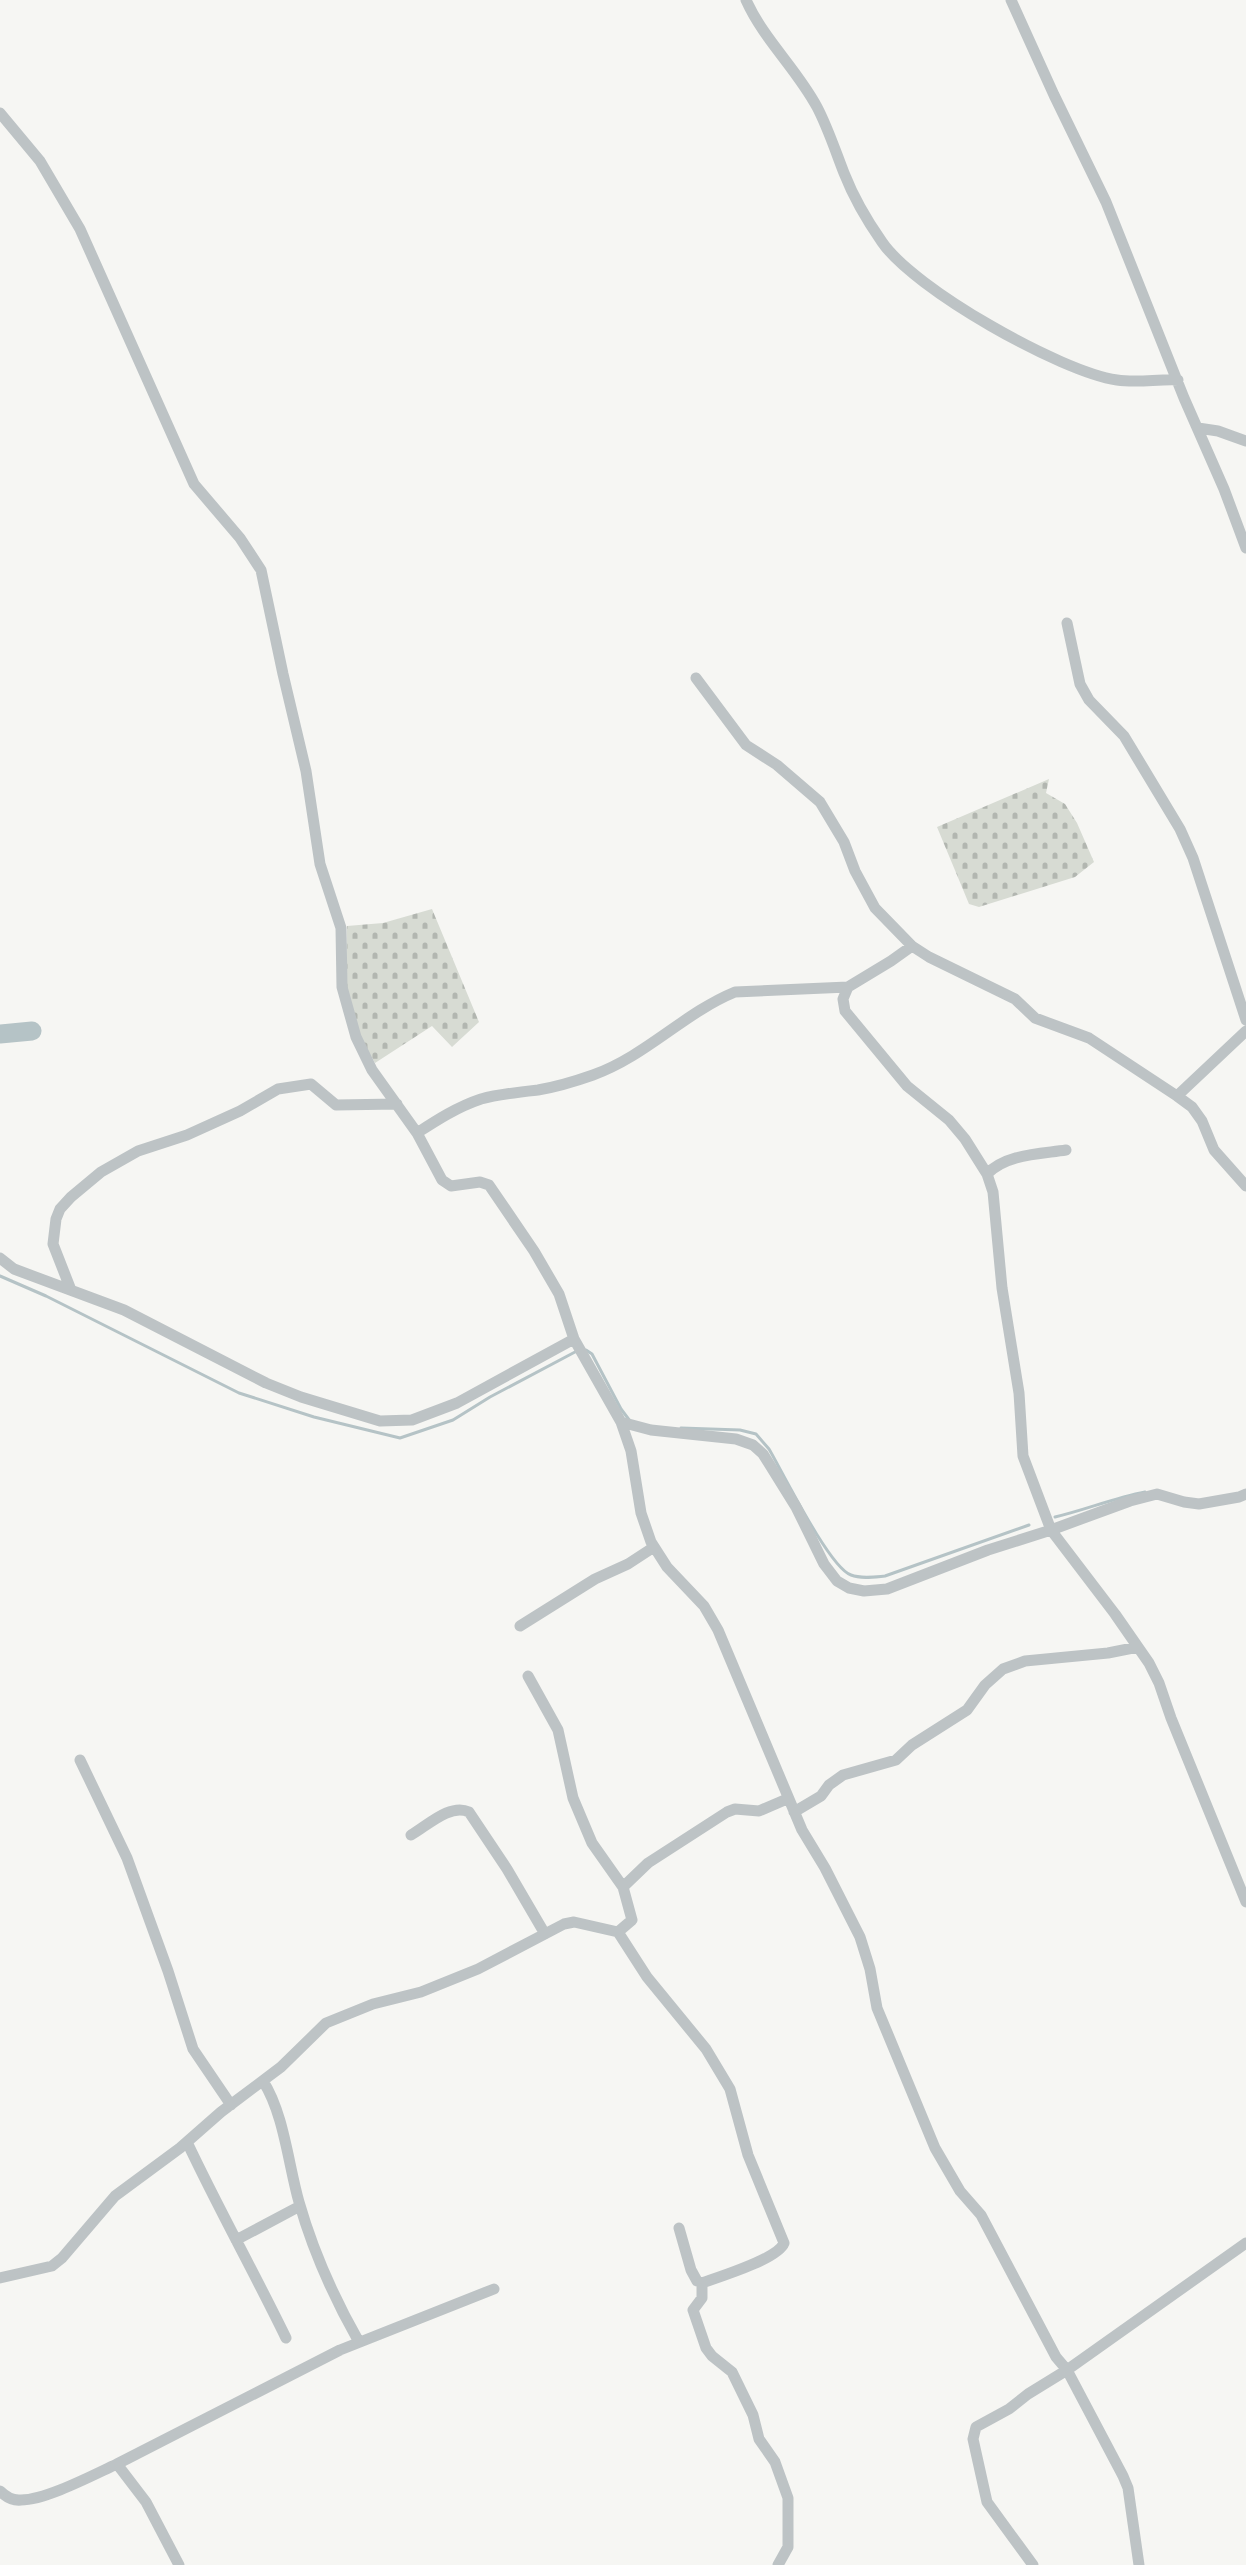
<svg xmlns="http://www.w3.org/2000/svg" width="1246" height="2565" viewBox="0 0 1246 2565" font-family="Quicksand,sans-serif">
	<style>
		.cemetery { fill: url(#cemetery-stones) }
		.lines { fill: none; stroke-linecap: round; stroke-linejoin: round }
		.stream { stroke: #b5c3c6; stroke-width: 3 }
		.river { stroke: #b5c3c6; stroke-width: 19 }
		.minor { stroke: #bdc3c5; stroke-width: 11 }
	</style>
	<defs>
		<pattern id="cemetery-stones" width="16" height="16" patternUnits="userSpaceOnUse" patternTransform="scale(1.25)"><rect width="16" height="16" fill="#d7dbd3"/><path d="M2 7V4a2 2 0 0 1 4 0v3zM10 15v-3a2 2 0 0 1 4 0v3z" fill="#b2b6b0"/></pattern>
	</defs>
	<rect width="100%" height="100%" fill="#f6f6f3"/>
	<path class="cemetery" d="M1049,779L1046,793L1065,804L1077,823L1094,862L1075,877L979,907L969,904L937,827Z
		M432,909L479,1022L452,1047L432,1026L375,1063L358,1034L346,984L347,926L383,923Z"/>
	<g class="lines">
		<path class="stream" d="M0,1276L46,1296L239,1393L314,1417L400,1438L453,1420L490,1397L575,1352
			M586,1350L592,1354L621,1409L630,1421
			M681,1428L740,1430L756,1434L769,1449C783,1473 829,1567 851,1575C861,1579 874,1577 885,1576L1029,1525
			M1055,1517C1085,1510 1114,1498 1145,1492"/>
		<path class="river" d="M0,1034L32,1031"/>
		<path class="minor" d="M746,0C764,40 796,68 817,107C828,128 835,150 844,173C853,196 868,222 882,242C914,289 1061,372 1117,380C1137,383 1158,379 1178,380
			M1011,0L1054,95L1106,202L1184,398L1224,489L1246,548
			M0,113L40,161L80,229L194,484L240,538L261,570L283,674L306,771L320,864L341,928L342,987L356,1037L372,1070L417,1133L442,1180L451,1186L480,1182L489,1185L534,1251L559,1294L574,1339L621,1422L651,1430L736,1439L753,1445L763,1454L796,1507L824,1564L837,1581L849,1588L864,1591L887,1589L988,1550L1051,1530L1130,1501L1157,1494L1184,1502L1199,1504L1239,1497L1246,1494
			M1198,428L1218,431L1246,441
			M1067,623L1080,684L1089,700L1124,736L1180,829L1193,858L1246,1020
			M696,678L746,745L777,765L820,802L844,842L855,871L875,908L912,946
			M1177,1096L1246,1031
			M417,1133C437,1120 457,1107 481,1099C499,1094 519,1092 538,1090C556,1087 576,1081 593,1075C646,1056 684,1013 735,992L848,987
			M987,1174C1006,1154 1040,1154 1066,1150
			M1246,1186L1214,1150L1202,1121L1192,1107L1177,1096L1089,1038L1035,1018L1015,999L929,957L912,946L891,961L848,987L843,999L845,1011L907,1086L949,1120L965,1139L987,1174L993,1192L1002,1288L1019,1393L1023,1456L1051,1530L1115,1614L1149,1663L1159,1683L1171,1718L1246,1902
			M0,1258L14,1269L124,1310L266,1383L301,1397L380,1421L412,1420L457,1403L574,1339
			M71,1290L53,1244L56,1219L60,1209L71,1197L101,1172L138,1151L187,1135L240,1111L278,1089L311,1084L336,1105L397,1104
			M621,1422L631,1451L641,1513L651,1542L667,1567L704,1606L718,1630L802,1830L825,1868L860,1937L870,1969L877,2008L935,2148L960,2191L981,2215L1056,2357L1067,2370L1123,2476L1128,2488L1139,2565
			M520,1626L595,1579L628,1564L654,1547
			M528,1676L558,1730L573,1798L592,1843L623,1887L632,1920L618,1932
			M80,1760L127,1858L168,1971L193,2049L231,2105
			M794,1812L821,1796L829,1785L843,1775L896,1760L912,1745L967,1710L985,1685L1003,1669L1025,1661L1108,1653L1138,1647
			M411,1835C427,1826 450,1803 469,1812L507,1869L545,1934
			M623,1887L648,1863L727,1812L735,1809L759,1811L787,1799
			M263,2081C284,2114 288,2163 299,2202C313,2251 334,2298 359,2342
			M187,2142C218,2208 254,2272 286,2338
			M236,2240L300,2206
			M0,2278L52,2266L62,2258L115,2196L180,2148L221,2112L281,2067L326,2023L373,2004L421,1992L478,1969L564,1924L574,1922L618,1932L647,1977L706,2049L730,2089L748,2155L784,2243C778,2259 719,2277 702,2283L697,2281L691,2270L679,2228
			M702,2283V2298L693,2310L706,2348L712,2356L732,2372L753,2415L759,2439L775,2462L788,2498V2547L778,2565
			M117,2464L340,2350L494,2289
			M0,2491C6,2497 12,2501 21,2500C46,2500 93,2475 117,2464L146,2502L179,2565
			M1033,2565L987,2502L973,2439L976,2427L1009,2409L1028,2394L1067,2370L1246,2243"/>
	</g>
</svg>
